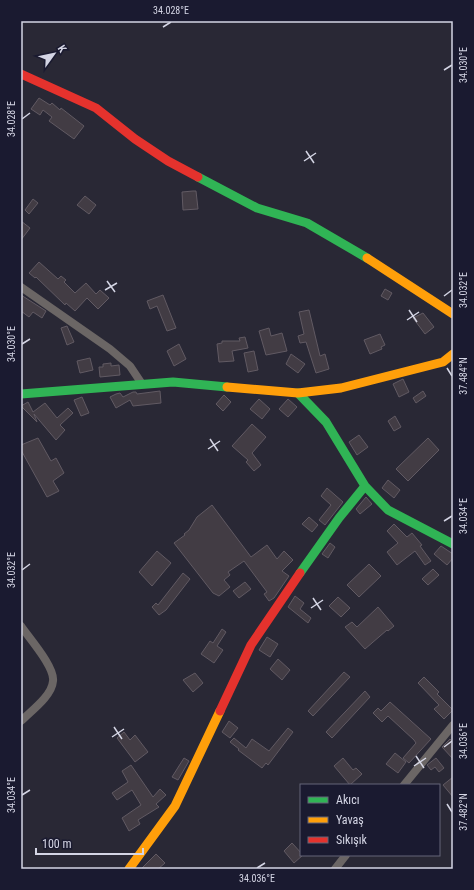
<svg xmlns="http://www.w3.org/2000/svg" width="474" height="890" viewBox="0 0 474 890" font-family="'Roboto Condensed',sans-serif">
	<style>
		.building { fill: #423c44; stroke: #615a63 }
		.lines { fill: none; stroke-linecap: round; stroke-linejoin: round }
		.street { stroke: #6b6665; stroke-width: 8 }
		.fast { stroke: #30b455; stroke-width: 9 }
		.slow { stroke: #ff9f0a; stroke-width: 9 }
		.jam { stroke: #e5322d; stroke-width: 9 }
		.ticks { fill: none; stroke: #d4d5e4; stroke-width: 1.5 }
		.neatline { fill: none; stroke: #d4d5e4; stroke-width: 1.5 }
		.ticks-label { font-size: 10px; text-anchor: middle; fill: #d4d5e4 }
	</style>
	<rect width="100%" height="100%" fill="#292835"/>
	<path class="building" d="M39,98L50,105L52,103L60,110L61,108L84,126L74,139L49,121L52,117L43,110L40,115L31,109Z
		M193,191H196L198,209L183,210L182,192Z
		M85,196L96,205L89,214L77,205Z
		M33,199L38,203L29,214L25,210Z
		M21,221L30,228L21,240Z
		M39,262L58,279L61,276L66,280L64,282L75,293L86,283L96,294L100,290L109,298L98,309L87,298L75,311L66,303L65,305L36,277L35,278L29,273Z
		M385,289L392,293L388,300L381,296Z
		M21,295L46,311L42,318L33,312L29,317L21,311Z
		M163,295L176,328L167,331L157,306L150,309L147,301Z
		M309,310L320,356L325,354L329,369L316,373L306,342L300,343L298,336L304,334L299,312Z
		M423,313L434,327L425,334L413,318Z
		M67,326L74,342L67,345L61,328Z
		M269,328L271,336L282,333L287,351L266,355L259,331Z
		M380,334L385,345L381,347L382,349L370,354L364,340Z
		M245,337L248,348L232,351L234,361L219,362L217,344L222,343V341H240L239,338Z
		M179,344L186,359L174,366L167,351Z
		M254,351L258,370L248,372L244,353Z
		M291,354L305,364L298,373L286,364Z
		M90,358L93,370L80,373L77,361Z
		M111,363V366L119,365L120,375L100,377L99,367H103V364Z
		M403,379L409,392L399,397L393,384Z
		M160,391L161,403L133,406L130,400L116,408L110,397L116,394L120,393L123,397L133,392H136L137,394Z
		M423,391L426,396L416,403L413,398Z
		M224,395L231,402L223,411L216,404Z
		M82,397L89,413L81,416L74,400Z
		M259,399L270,409L262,419L250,409Z
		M288,399L297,407L288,417L279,409Z
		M28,402L33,412L45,403L57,418L68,408L73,413L60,425L65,430L56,440L34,414L37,422L21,406Z
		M395,416L401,427L394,431L388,421Z
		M252,424L266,437L252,453L261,465L254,471L246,462L248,460L232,446Z
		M359,435L368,447L357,455L349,442Z
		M38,438L51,461L56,458L64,473L53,481L59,491L47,497L21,450V445Z
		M428,438L439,450L408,481L396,469Z
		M388,480L400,490L394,498L382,488Z
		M327,488L343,502L325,525L319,520L331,505L321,496Z
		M366,497L372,504L360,514L356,509Z
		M212,505L251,557L267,545L277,559L284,551L293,560L282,571L289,576L274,598L269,601L264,594L267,592L244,561L228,572L230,575L224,580L230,587L219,596L213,593L174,543L185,535L184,534L189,530L197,517Z
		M309,517L318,525L312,532L302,524Z
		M394,524L407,537L412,533L422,545L420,546L431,561L425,565L415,551L397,565L387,552L398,543L387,531Z
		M330,543L335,547L328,558L322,554Z
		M441,546L453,554V558L447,565L434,554Z
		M157,551L171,563L152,586L139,572Z
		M369,564L381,576L359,597L347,585Z
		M433,569L439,575L428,585L422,579Z
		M183,573L190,579L166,610L159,615L152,607L156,603L158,605Z
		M245,582L251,589L239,598L233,591Z
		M295,596L304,603L300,609L311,618L308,623L288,607Z
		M338,597L350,608L341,617L329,606Z
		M378,607L394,626L388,631L387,630L365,649L345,627L352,622L357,627Z
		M222,629L226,632L217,646L223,650L214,663L201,654L210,641L213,643Z
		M267,637L278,644L270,657L259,650Z
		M278,659L290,670L282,680L270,669Z
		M344,672L350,677L313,716L308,711Z
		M195,673L203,683L193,692L183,680Z
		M424,677L439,692L437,694L453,710L444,719L434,709L439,705L418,683Z
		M365,691L370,697L332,738L326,732Z
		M390,702L431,739L409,763L403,758L416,743L414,740L388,716L382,722L373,713L378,708L381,711Z
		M229,721L238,728L230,738L222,732Z
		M288,728L293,732L268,765L266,763L262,768L238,750L239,749L230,742L234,738L246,748L252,739L269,751Z
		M124,732L130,740L135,735L148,752L135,762L117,738Z
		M450,739L453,742V759L442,747Z
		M395,753L406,762L398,773L386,764Z
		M184,758L189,761L178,780L172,777Z
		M343,758L353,770L356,768L362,774L350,785L334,766Z
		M436,758L444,768L439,772L435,767L431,770L427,765Z
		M131,765L153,797L160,789L166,795L156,804L159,807L138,820L140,824L129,831L122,818L141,805L132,790L117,800L112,793L128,782L122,771Z
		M453,777V797L443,785Z
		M292,843L303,855L294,863L284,851Z
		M156,854L165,863L158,869H141Z"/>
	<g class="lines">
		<path class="street" d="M21,287L110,349L130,366L142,384
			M21,626C29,638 55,667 53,681C52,696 31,711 21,721
			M404,785L453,725
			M335,869L346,855"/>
		<path class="fast" d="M198,177L257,208L307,223L367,258
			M298,393L326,422L365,486L388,510L453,544
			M21,394L173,382L227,387
			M300,573L339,518L365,486"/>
		<path class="slow" d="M367,258L453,314
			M227,387L298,393L341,388L443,362L453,354
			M129,869L175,806L220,711"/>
		<path class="jam" d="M21,74L96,108L135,139L168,161L198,177
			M220,711L251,645L300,573"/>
	</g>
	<path class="ticks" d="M163,27L171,22M444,70L452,65M22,119L30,113M306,151L314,163M304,161L316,153M107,281L115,292M105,290L117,283M444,296L452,290M409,310L417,322M407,320L419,312M22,344L30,339M447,368L452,376M210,439L218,451M208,449L220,441M444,521L452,516M22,570L30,564M313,598L321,610M311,608L323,600M114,727L122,739M112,737L124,729M444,747L452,741M416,756L424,768M414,766L426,758M22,795L30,790M447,804L452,812M257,868L265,863"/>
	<rect width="474" height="890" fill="none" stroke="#1a1a30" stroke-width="44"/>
	<rect x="300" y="784" width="140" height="72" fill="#1a1a30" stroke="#646578"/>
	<rect x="308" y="797" width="20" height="6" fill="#30b455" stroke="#646578"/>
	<text x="336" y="804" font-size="12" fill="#d4d5e4">Akıcı</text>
	<rect x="308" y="817" width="20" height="6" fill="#ff9f0a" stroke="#646578"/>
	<text x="336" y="824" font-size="12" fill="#d4d5e4">Yavaş</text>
	<rect x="308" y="837" width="20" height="6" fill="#e5322d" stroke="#646578"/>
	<text x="336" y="844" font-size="12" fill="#d4d5e4">Sıkışık</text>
	<g transform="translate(54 54) rotate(57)" stroke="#1a1a30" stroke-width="3" paint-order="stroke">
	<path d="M0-3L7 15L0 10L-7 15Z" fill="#d4d5e4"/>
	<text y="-6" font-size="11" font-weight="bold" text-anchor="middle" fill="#d4d5e4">K</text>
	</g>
	<path d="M36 848v6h107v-6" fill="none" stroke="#d4d5e4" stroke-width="2"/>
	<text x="42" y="848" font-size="12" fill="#d4d5e4" stroke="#1a1a30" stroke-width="3" paint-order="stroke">100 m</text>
	<rect x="22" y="22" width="430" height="846" class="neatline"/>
	<g class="ticks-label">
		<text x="171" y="14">34.028°E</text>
		<text transform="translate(463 65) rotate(-90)" y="4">34.030°E</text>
		<text transform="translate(11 119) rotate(-90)" y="4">34.028°E</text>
		<text transform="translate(463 290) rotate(-90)" y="4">34.032°E</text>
		<text transform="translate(11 344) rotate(-90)" y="4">34.030°E</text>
		<text transform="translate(463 376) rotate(-90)" y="4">37.484°N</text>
		<text transform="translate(463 516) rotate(-90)" y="4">34.034°E</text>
		<text transform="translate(11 570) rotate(-90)" y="4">34.032°E</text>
		<text transform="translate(463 741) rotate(-90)" y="4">34.036°E</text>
		<text transform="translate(11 795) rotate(-90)" y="4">34.034°E</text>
		<text transform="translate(463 812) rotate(-90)" y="4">37.482°N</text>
		<text x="257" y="882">34.036°E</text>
	</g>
</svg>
